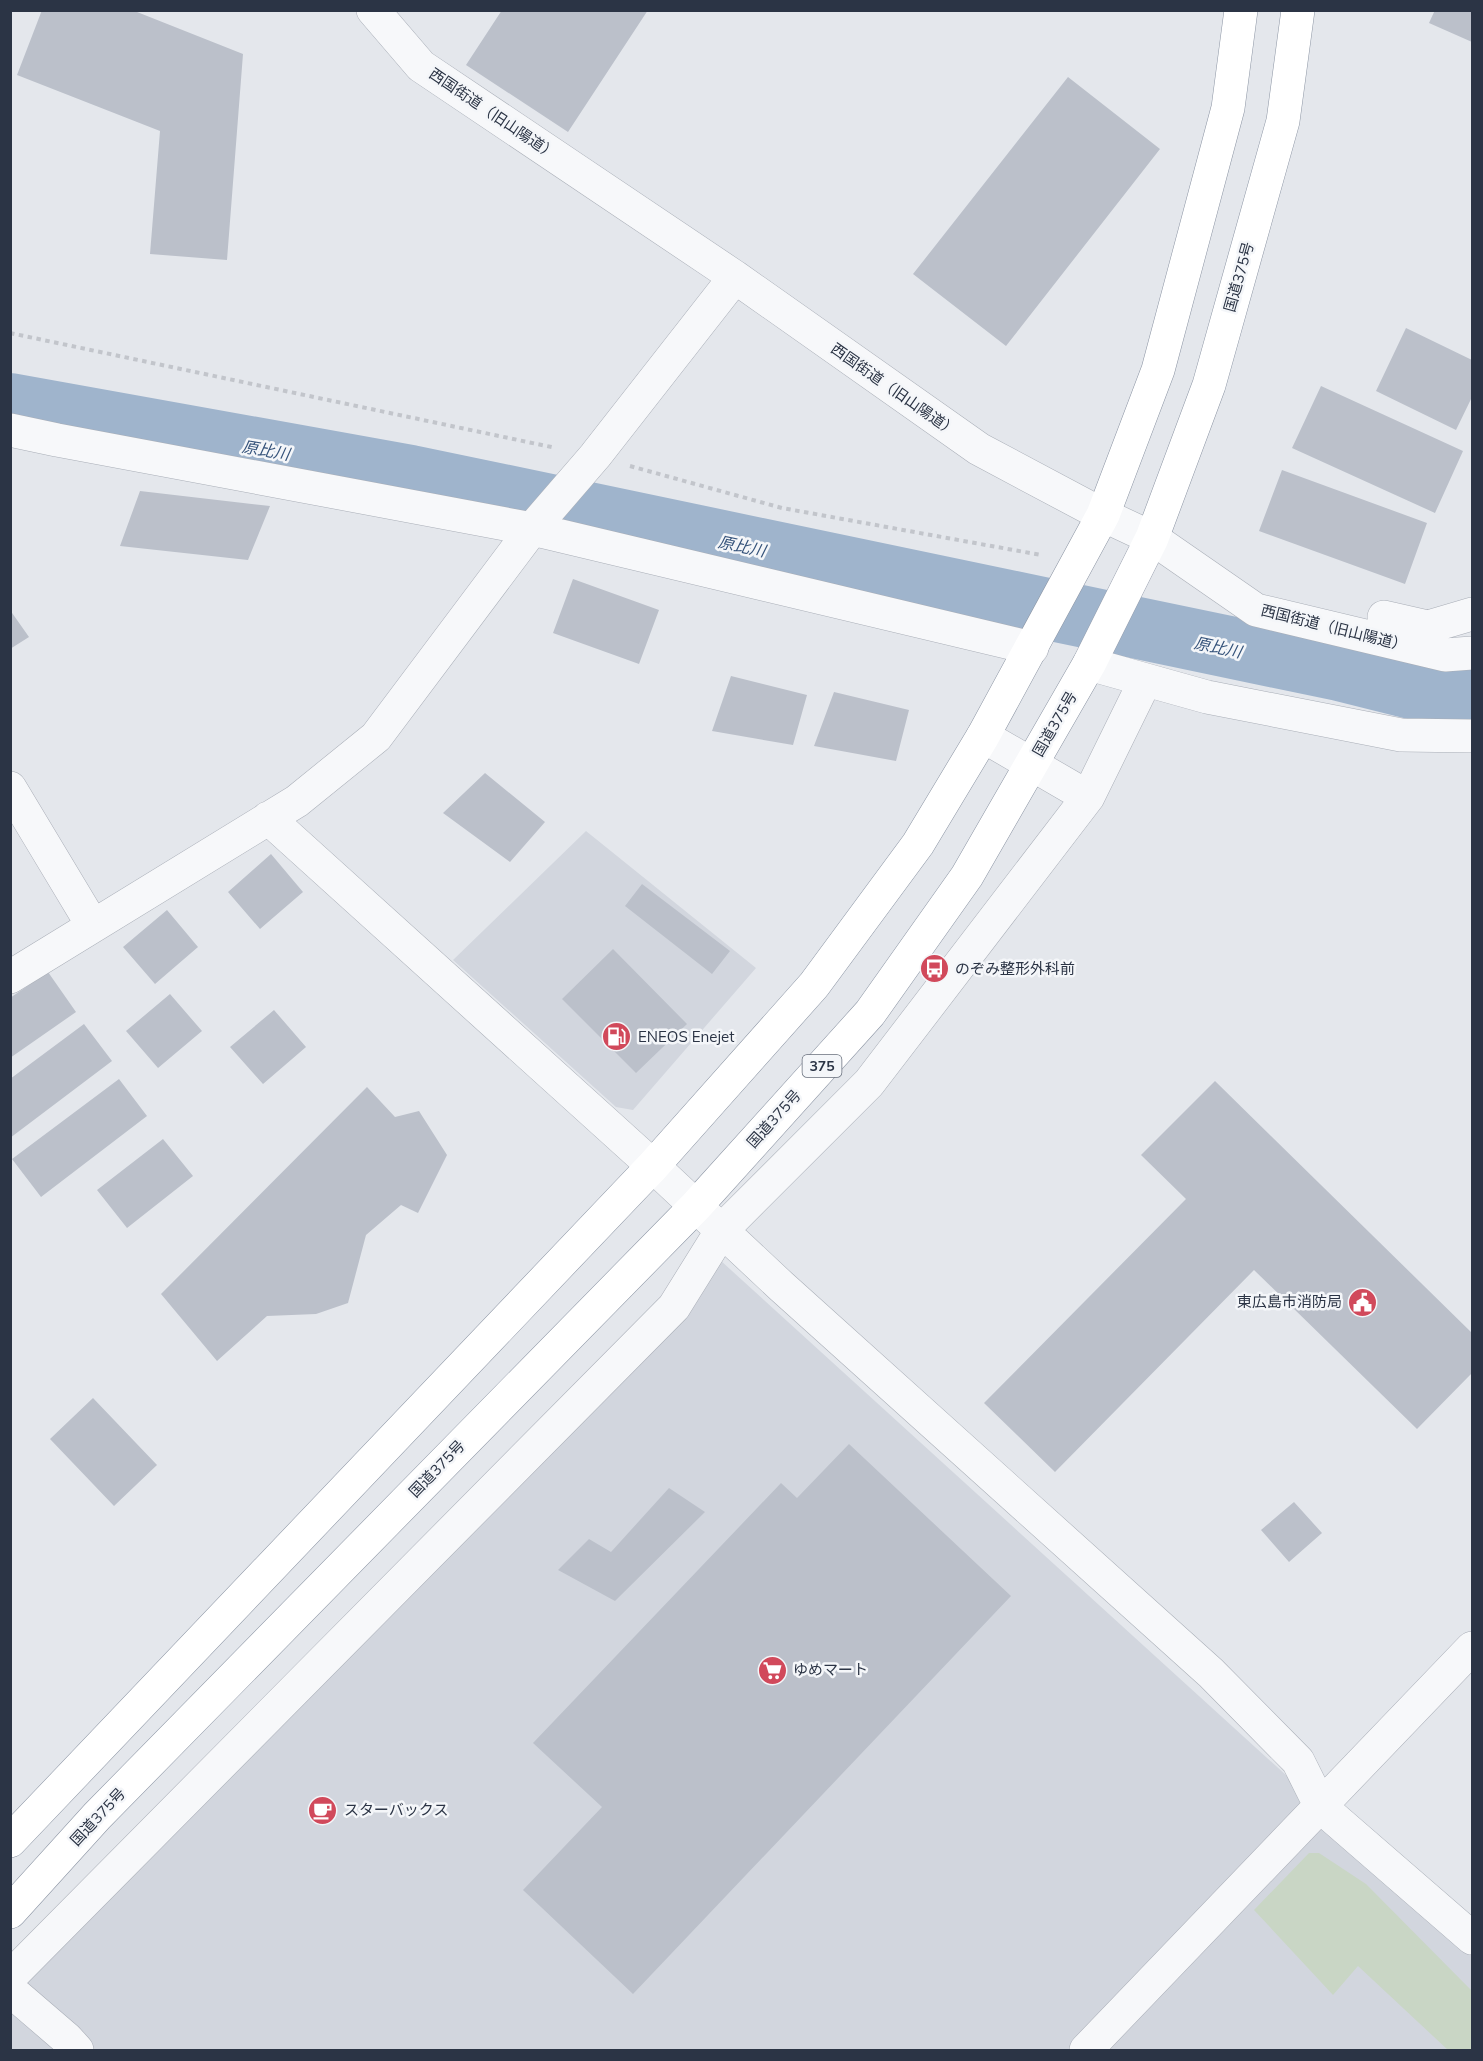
<svg xmlns="http://www.w3.org/2000/svg" width="1483" height="2061" viewBox="0 0 1483 2061" font-family="Mulish,'Noto Sans JP',sans-serif">
	<style>
		.built { fill: #d2d6de }
		.green { fill: #c9d6c5 }
		.lines { fill: none; stroke-linecap: round; stroke-linejoin: round }
		.river { stroke: #9fb4cc; stroke-width: 62 }
		.building { fill: #bbc0ca }
		.minor-casing { stroke: #a9aeb7; stroke-width: 34 }
		.highway-casing { stroke: #8b94a3; stroke-width: 34 }
		.path { stroke: #c2c5cb; stroke-width: 4; stroke-dasharray: 4.5 4.5; stroke-linecap: butt }
		.minor { stroke: #f7f8fa; stroke-width: 33 }
		.highway { stroke: #fff; stroke-width: 33 }
		.labels { text-anchor: middle; stroke-width: 5; stroke-linejoin: round; paint-order: stroke }
		.shield { fill: #f4f6f9; stroke: #676e7b; stroke-width: 1.5 }
		.shield-label { font-size: 14px; font-weight: bold; fill: #2b3445 }
		.street-label { font-size: 15px; fill: #2b3445; stroke: #f4f6f9 }
		.poi-label { font-size: 15px; fill: #2b3445; stroke: #f4f6f9; text-anchor: start }
		.water-label { font-size: 16px; font-style: italic; fill: #34527a; stroke: #f4f6f9 }
	</style>
	<rect width="100%" height="100%" fill="#e4e7ec"/>
	<path class="built" d="M586,831L756,968L633,1110L616,1107L453,960Z
		M709,1250L1321,1807L1472,1938V2050H11L10,1972Z"/>
	<path class="green" d="M1309,1853H1319L1366,1884L1472,1991V2050H1448L1358,1966L1333,1995L1254,1910Z"/>
	<g class="lines">
		<path class="river" d="M10,404L411,476L1114,623L1339,670L1423,691L1472,688"/>
	</g>
	<path class="building" d="M42,10H132L243,54L227,260L150,254L160,131L17,75Z
		M502,10H648L568,132L466,65Z
		M1435,10H1472V42L1429,23Z
		M1068,77L1160,149L1006,346L913,274Z
		M1406,328L1472,360V397L1456,430L1376,391Z
		M1321,386L1463,451L1435,513L1292,448Z
		M1282,470L1427,523L1405,584L1259,531Z
		M140,491L270,506L248,560L120,546Z
		M573,579L659,610L639,664L553,633Z
		M10,610L29,637L10,649Z
		M731,676L807,695L793,745L712,731Z
		M834,692L909,710L896,761L814,746Z
		M485,773L545,822L510,862L443,813Z
		M271,854L303,892L260,929L228,892Z
		M642,884L730,951L712,974L625,906Z
		M167,910L198,947L155,984L123,947Z
		M613,949L687,1024L636,1073L562,999Z
		M48,972L76,1012L10,1058V998Z
		M170,994L202,1031L158,1068L126,1031Z
		M274,1010L306,1047L263,1084L230,1047Z
		M84,1024L112,1061L10,1138V1079Z
		M119,1079L147,1116L41,1197L12,1159Z
		M1215,1081L1472,1333V1373L1417,1429L1254,1270L1055,1472L984,1403L1186,1199L1141,1155Z
		M367,1087L395,1117L419,1111L447,1155L418,1213L401,1205L366,1235L348,1303L316,1314L267,1316L217,1361L161,1294Z
		M163,1139L193,1176L127,1228L97,1190Z
		M93,1398L157,1465L114,1506L50,1439Z
		M849,1444L1011,1596L633,1994L523,1890L602,1807L533,1743L781,1483L797,1498Z
		M669,1488L705,1512L615,1601L558,1570L589,1539L611,1552Z
		M1294,1502L1322,1533L1289,1562L1261,1530Z"/>
	<g class="lines">
		<defs>
			<path id="minor" d="M373,10L421,66L735,277L979,449L1103,515L1152,538L1256,610L1445,655L1472,653
				M10,430L57,440L532,529L1032,648
				M1384,617L1428,627L1472,614
				M1089,664L1207,697L1401,735L1472,736
				M983,736L1088,797
				M10,788L93,926
				M268,818L653,1166L781,1286L1211,1673L1298,1761L1321,1807L1472,1938
				M10,977L297,801L376,737L532,529L595,456L735,277
				M10,1977L674,1307L722,1230L869,1083L1088,797L1145,681
				M10,1990L67,2039L77,2050
				M1086,2050L1472,1648"/>
			<path id="highway" d="M10,1841L653,1166L814,985L918,844L983,736L1103,515L1158,370L1228,108L1241,10
				M10,1912L97,1816L696,1206L870,1013L967,876L1089,664L1152,538L1209,385L1283,121L1298,10"/>
		</defs>
		<use href="#minor" class="minor-casing"/>
		<use href="#highway" class="highway-casing"/>
		<path class="path" d="M10,333L556,448
			M630,466L782,508L1041,555"/>
		<use href="#minor" class="minor"/>
		<use href="#highway" class="highway"/>
	</g>
	<defs>
		<symbol id="bus-disc" viewBox="-11 -11 22 22"><circle r="9.5" fill="#d1495b" stroke="#f4f6f9"/><path d="M-5-6H5V4H4V6H2V4H-2V6H-4V4H-5ZM-3.5-4V0h7V-4ZM-3.5 1.2v1.5H-2V1.2ZM2 1.2v1.5H3.5V1.2Z" fill="#fff"/></symbol>
		<symbol id="fuel-disc" viewBox="-11 -11 22 22"><circle r="9.5" fill="#d1495b" stroke="#f4f6f9"/><path d="M-5.5-6h7V0h2V4h1.3V-2.5L3-4.5l.8-.8L6-3V5H2.5V1h-1V6h-7ZM-4.2-4.7v3.2H.2V-4.7Z" fill="#fff"/></symbol>
		<symbol id="civic-disc" viewBox="-11 -11 22 22"><circle r="9.5" fill="#d1495b" stroke="#f4f6f9"/><path d="M-.6-6.5H3V-4.5H.6V-3L4-1V1h2V6H-6V1h2V-1L-.6-3ZM-1.2 2.5V6h2.4V2.5Z" fill="#fff"/></symbol>
		<symbol id="supermarket-disc" viewBox="-11 -11 22 22"><circle r="9.5" fill="#d1495b" stroke="#f4f6f9"/><path d="M-6-5.5h2.5l.6 2H6L4.5 2H-2.5L-4.4-4H-6ZM-1.5 3.2a1.3 1.3 0 1 0 .1 0ZM3 3.2a1.3 1.3 0 1 0 .1 0Z" fill="#fff"/></symbol>
		<symbol id="cafe-disc" viewBox="-11 -11 22 22"><circle r="9.5" fill="#d1495b" stroke="#f4f6f9"/><path d="M-5.5-4.5H6V0H3Q3 3.5 0 3.5H-2.5Q-5.5 3.5-5.5 0ZM3-3.2v2h1.7v-2ZM-6 4.5H4V6H-6Z" fill="#fff"/></symbol>
	</defs>
	<g fill-rule="evenodd">
		<use href="#bus-disc" x="918" y="952" width="33" height="33"/>
		<use href="#fuel-disc" x="600" y="1020" width="33" height="33"/>
		<use href="#civic-disc" x="1346" y="1286" width="33" height="33"/>
		<use href="#supermarket-disc" x="756" y="1654" width="33" height="33"/>
		<use href="#cafe-disc" x="306" y="1794" width="33" height="33"/>
	</g>
	<g class="labels">
		<rect class="shield" x="802.5" y="1055" width="39" height="22" rx="4.5"/>
		<g class="shield-label">
			<text x="822" y="1071">375</text>
		</g>
		<g class="street-label">
			<text transform="translate(493 114) rotate(34)" y="5">西国街道（旧山陽道）</text>
			<text transform="translate(1239 277) rotate(-74)" y="5">国道375号</text>
			<text transform="translate(894 390) rotate(35)" y="5">西国街道（旧山陽道）</text>
			<text transform="translate(1334 628) rotate(14)" y="5">西国街道（旧山陽道）</text>
			<text transform="translate(1055 724) rotate(-60)" y="5">国道375号</text>
			<text transform="translate(774 1119) rotate(-48)" y="5">国道375号</text>
			<text transform="translate(437 1469) rotate(-46)" y="5">国道375号</text>
			<text transform="translate(98 1817) rotate(-47)" y="5">国道375号</text>
		</g>
		<g class="poi-label">
			<text x="955" y="974">のぞみ整形外科前</text>
			<text x="638" y="1042">ENEOS Enejet</text>
			<text x="1342" y="1307" text-anchor="end">東広島市消防局</text>
			<text x="793" y="1675">ゆめマート</text>
			<text x="344" y="1815">スターバックス</text>
		</g>
		<g class="water-label">
			<text transform="translate(266 450) rotate(10)" y="6">原比川</text>
			<text transform="translate(742 546) rotate(12)" y="6">原比川</text>
			<text transform="translate(1218 647) rotate(12)" y="6">原比川</text>
		</g>
	</g>
	<rect width="1483" height="2061" fill="none" stroke="#2b3445" stroke-width="24"/>
</svg>
